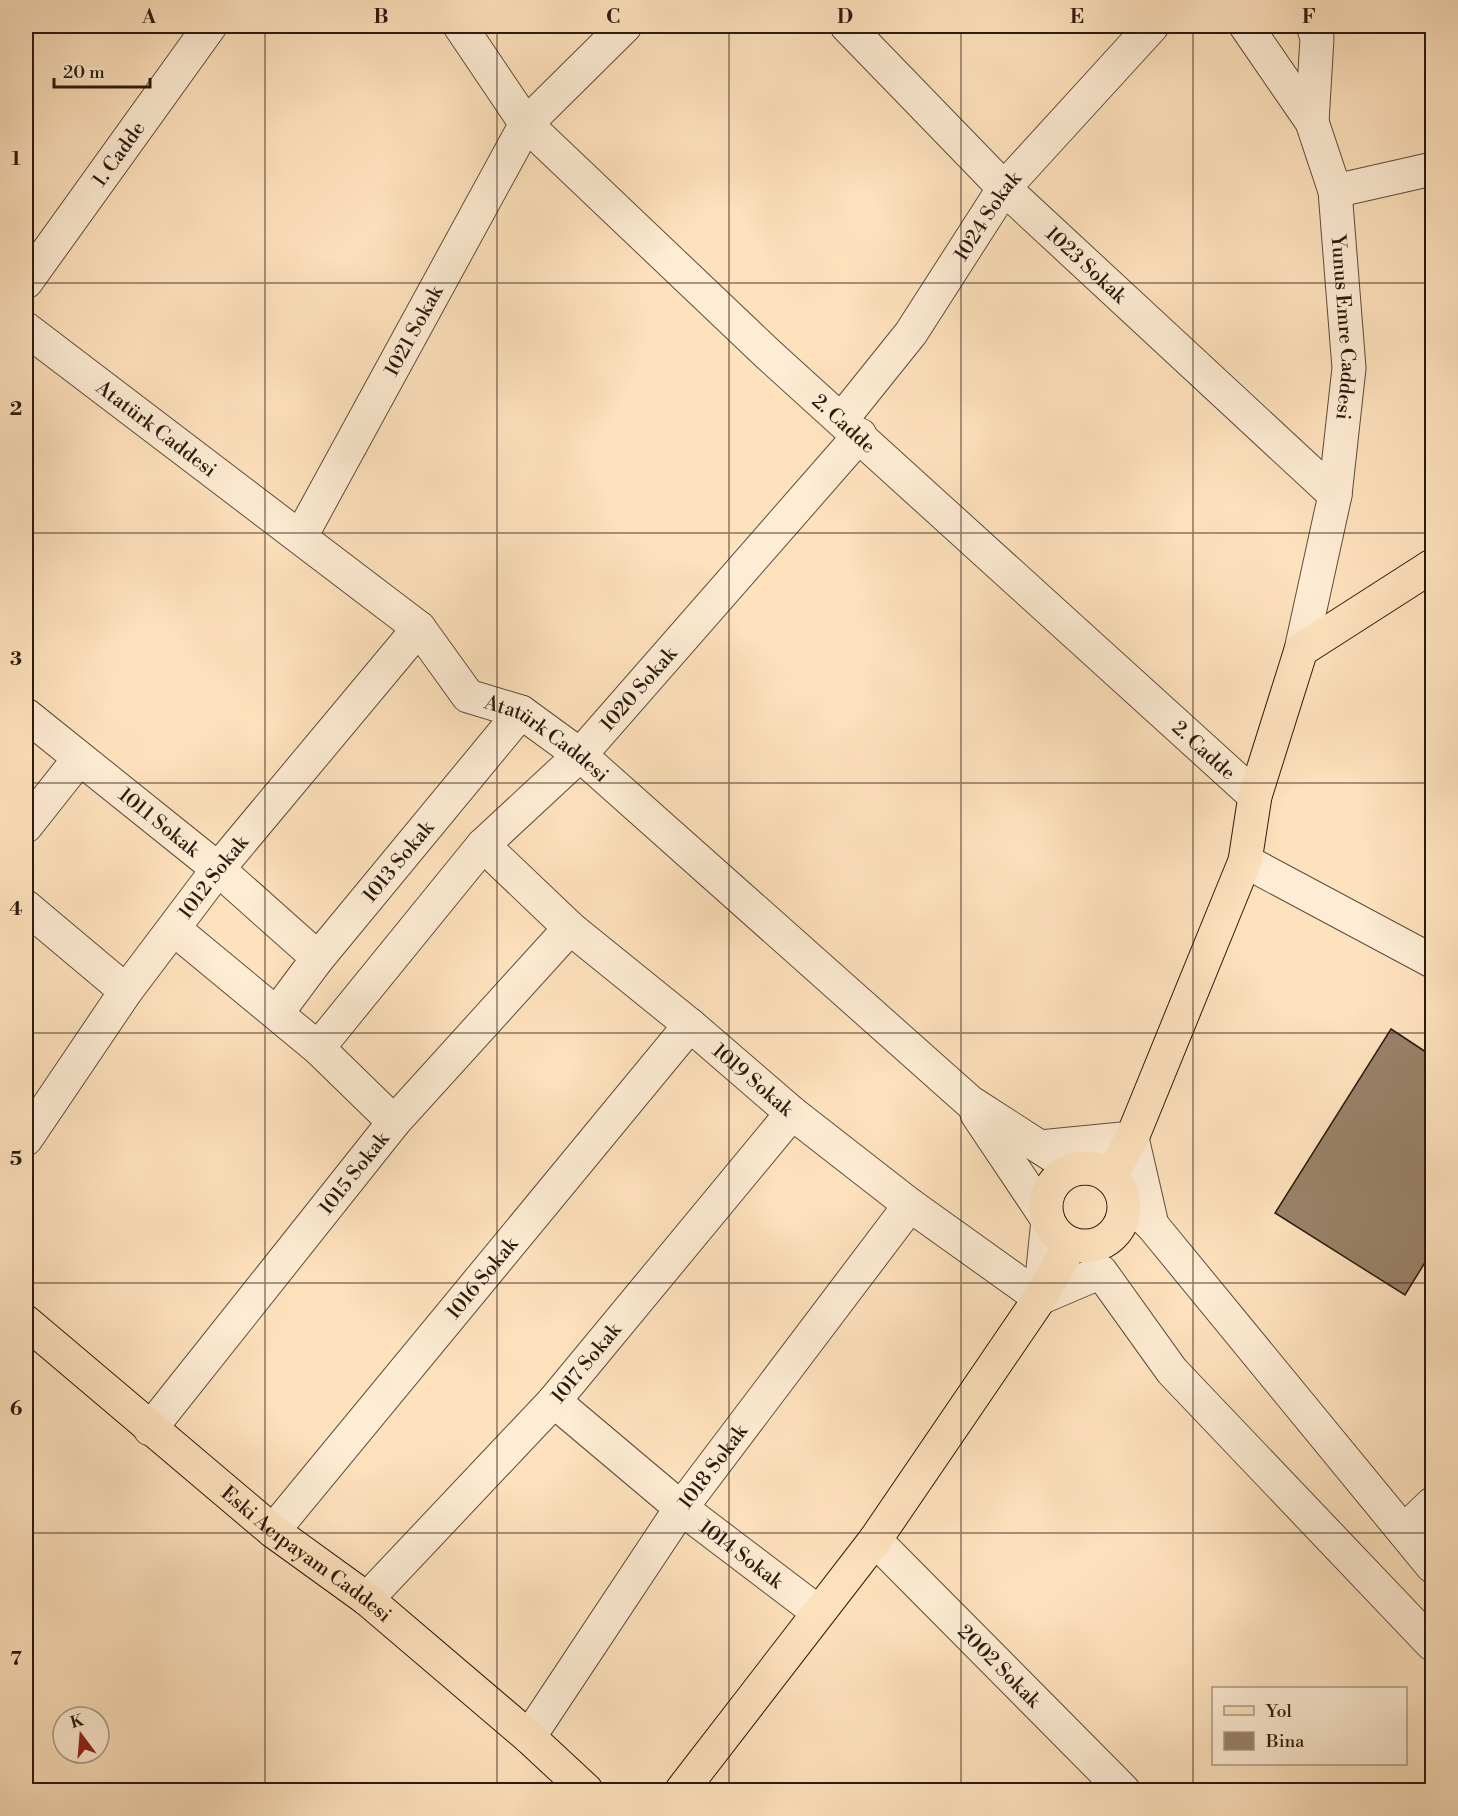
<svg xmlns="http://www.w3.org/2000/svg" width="1458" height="1816" viewBox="0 0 1458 1816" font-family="'Libre Bodoni',serif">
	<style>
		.building { fill: #998269; stroke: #2c1a0f; stroke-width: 1.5 }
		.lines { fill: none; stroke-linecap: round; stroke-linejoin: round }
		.minor-casing { stroke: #604c3a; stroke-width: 35 }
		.major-casing { stroke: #2c1a0f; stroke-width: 35 }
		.minor { stroke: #feecd4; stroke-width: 33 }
		.major { stroke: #fee2bd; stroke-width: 33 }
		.grid { fill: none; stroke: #2c1a0f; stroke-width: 1.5; stroke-opacity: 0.55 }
		.labels { text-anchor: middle; stroke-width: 6; stroke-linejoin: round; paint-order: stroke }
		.street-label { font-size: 20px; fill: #2c1a0f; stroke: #feecd4 }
		.neatline { fill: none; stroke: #2c1a0f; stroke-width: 2 }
		.grid-label { font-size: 20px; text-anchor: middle; font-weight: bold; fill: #2c1a0f }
	</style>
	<rect width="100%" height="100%" fill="#fee2bd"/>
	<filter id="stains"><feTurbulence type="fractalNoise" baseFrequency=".00333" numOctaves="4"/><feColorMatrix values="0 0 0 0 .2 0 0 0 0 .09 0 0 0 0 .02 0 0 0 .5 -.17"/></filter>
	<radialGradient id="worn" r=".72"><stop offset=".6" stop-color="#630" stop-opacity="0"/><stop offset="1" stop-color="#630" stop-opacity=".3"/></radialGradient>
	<path class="building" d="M1391,1029L1432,1056V1251L1405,1295L1275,1213Z"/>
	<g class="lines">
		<defs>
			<g id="minor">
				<path id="s1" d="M460,26L526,124L769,355L1255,796"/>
				<path id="s2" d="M847,26L1004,188L1335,495"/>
				<path id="s3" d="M1246,26L1312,122L1335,191L1349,368L1335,495L1301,650"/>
				<path d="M1312,122L1317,38L1313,26"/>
				<path d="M1335,191L1432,169"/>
				<path id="s4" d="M26,282L210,26"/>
				<path id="s5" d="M26,329L419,628L468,696L521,712L580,755L970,1102L1066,1164L1085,1168"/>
				<path id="s6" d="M842,419L911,333L1004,188L1152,26"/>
				<path id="s7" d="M301,536L526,124L625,26"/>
				<path id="s8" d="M26,715L218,869L318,958"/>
				<path d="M26,826L79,759"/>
				<path id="s9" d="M483,845L570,928L690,1025L792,1113L910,1205L1040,1298"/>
				<path d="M1245,861L1432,961"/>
				<path d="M26,907L126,991"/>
				<path d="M174,929L318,1048L394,1122"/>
				<path id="s10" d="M277,1013L318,958L521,712"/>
				<path id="s11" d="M318,1048L483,845L580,755L860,435"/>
				<path d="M977,1114L1048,1220L1040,1298"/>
				<path id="s12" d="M26,1139L126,991L218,869L419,628"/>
				<path d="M1040,1147L1132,1138L1152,1225"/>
				<path d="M1124,1199L1152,1225L1432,1566"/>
				<path d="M1040,1298L1101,1272L1172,1371L1432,1644"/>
				<path id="s13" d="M554,1401L681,1508L818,1612"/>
				<path id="s14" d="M150,1429L394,1122L570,928"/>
				<path id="s15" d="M273,1531L690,1025"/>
				<path d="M1404,1531L1432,1504"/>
				<path id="s16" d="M875,1540L1123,1790"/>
				<path id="s17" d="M367,1599L554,1401L792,1113"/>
				<path id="s18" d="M529,1737L681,1508L910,1205"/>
			</g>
			<g id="major">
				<circle cx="1085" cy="1207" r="39"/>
				<path d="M1110,1177L1132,1138L1245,861L1255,796L1301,650L1432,566"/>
				<path id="s19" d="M26,1322L273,1531L367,1599L529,1737L586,1790"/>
				<path d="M682,1790L875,1540L1040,1298L1071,1244"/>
			</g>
		</defs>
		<use href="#minor" class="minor-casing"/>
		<use href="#major" class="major-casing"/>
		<use href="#minor" class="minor"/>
		<use href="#major" class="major"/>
	</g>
	<path class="grid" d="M265,26V1790M497,26V1790M729,26V1790M961,26V1790M1193,26V1790M26,283H1432M26,533H1432M26,783H1432M26,1033H1432M26,1283H1432M26,1533H1432"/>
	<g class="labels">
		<g class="street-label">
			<text dy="7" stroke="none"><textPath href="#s4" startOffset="158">1. Cadde</textPath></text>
			<text dy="7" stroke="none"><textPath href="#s6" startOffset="250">1024 Sokak</textPath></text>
			<text dy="7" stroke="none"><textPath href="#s2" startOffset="338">1023 Sokak</textPath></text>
			<text dy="7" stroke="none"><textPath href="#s3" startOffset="326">Yunus Emre Caddesi</textPath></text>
			<text dy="7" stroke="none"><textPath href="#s7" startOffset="234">1021 Sokak</textPath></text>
			<text dy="7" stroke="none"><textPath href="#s1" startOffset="555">2. Cadde</textPath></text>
			<text dy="7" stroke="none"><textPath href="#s5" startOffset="164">Atatürk Caddesi</textPath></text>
			<text dy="7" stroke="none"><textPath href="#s11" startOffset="482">1020 Sokak</textPath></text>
			<text dy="7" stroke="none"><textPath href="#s5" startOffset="668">Atatürk Caddesi</textPath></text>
			<text dy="7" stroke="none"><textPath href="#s1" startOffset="1041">2. Cadde</textPath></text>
			<text dy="7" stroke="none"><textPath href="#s8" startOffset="171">1011 Sokak</textPath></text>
			<text dy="7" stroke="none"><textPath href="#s10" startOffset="194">1013 Sokak</textPath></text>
			<text dy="7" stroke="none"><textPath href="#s12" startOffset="322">1012 Sokak</textPath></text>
			<text dy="7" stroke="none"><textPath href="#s9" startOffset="358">1019 Sokak</textPath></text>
			<text dy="7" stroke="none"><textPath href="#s14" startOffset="327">1015 Sokak</textPath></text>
			<text dy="7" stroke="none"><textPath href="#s15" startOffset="328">1016 Sokak</textPath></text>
			<text dy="7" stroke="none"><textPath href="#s17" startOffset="322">1017 Sokak</textPath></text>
			<text dy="7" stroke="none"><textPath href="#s18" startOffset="327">1018 Sokak</textPath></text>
			<text dy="7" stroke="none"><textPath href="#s13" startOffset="242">1014 Sokak</textPath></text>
			<text dy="7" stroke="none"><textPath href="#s19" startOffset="364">Eski Acıpayam Caddesi</textPath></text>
			<text dy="7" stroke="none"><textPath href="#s16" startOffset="177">2002 Sokak</textPath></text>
		</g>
	</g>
	<rect width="1458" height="1816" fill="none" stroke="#fee2bd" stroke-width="66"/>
	<rect x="1212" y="1687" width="195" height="78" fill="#feecd4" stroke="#aa9885" stroke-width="1.5"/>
	<rect x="1224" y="1706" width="30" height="9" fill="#fee2bd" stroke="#aa9885" stroke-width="1.5"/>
	<text x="1266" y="1717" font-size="18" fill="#2c1a0f">Yol</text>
	<rect x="1224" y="1732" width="30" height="18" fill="#998269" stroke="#aa9885" stroke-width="1.5"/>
	<text x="1266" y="1747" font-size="18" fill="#2c1a0f">Bina</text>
	<g transform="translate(81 1735) rotate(344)"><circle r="28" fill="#feecd4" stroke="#aa9885" stroke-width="1.5"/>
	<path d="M0-4.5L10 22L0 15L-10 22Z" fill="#8f2418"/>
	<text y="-9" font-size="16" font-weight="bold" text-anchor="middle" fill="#2c1a0f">K</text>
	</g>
	<path d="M54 78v9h96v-9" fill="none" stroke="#2c1a0f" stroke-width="3"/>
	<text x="63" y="78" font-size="18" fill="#2c1a0f" stroke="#feecd4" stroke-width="4.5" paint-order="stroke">20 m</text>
	<rect x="33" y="33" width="1392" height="1750" class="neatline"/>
	<g class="grid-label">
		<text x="149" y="23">A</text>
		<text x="381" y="23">B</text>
		<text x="613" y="23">C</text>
		<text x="845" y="23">D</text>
		<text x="1077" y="23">E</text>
		<text x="1309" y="23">F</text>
		<text x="16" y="165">1</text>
		<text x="16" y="415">2</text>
		<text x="16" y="665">3</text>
		<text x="16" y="915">4</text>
		<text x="16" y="1165">5</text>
		<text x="16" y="1415">6</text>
		<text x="16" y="1665">7</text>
	</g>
	<rect width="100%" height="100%" filter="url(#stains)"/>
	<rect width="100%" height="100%" fill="url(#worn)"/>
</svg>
